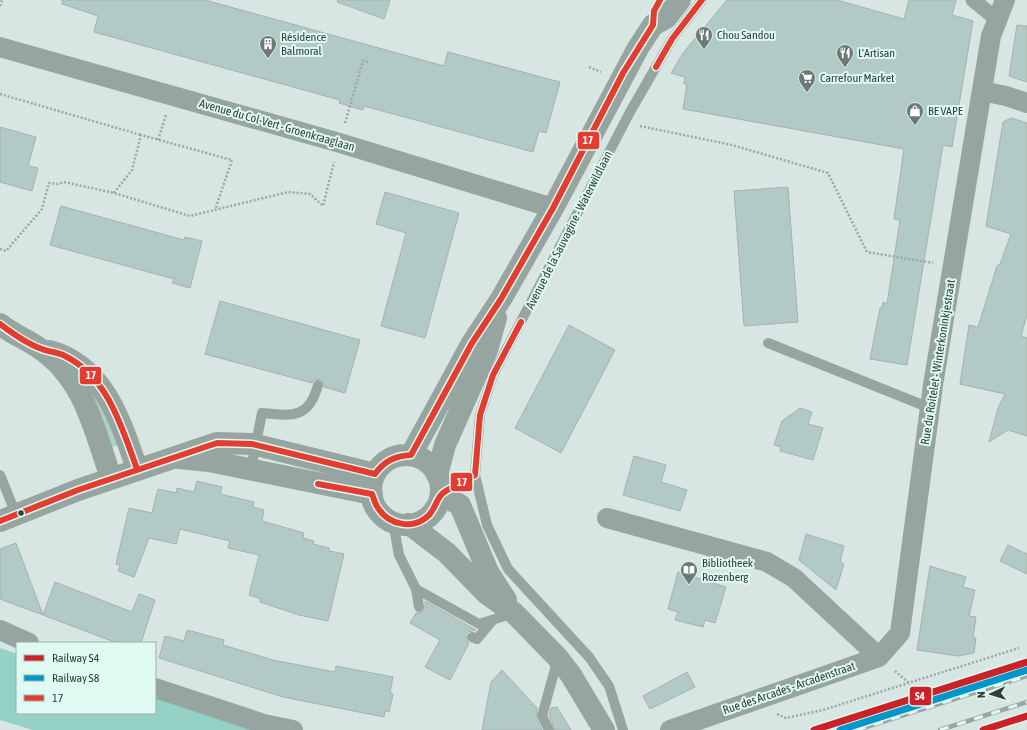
<svg xmlns="http://www.w3.org/2000/svg" width="1027" height="730" viewBox="0 0 1027 730" font-family="'Asap Condensed',sans-serif">
	<style>
		.green { fill: #aad3ca }
		.forest { fill: #96d1c5 }
		.building { fill: #b2cac5; stroke: #a6b1ae }
		.lines { fill: none; stroke-linecap: round; stroke-linejoin: round }
		.path { stroke: #9ba7a4; stroke-width: 2.5; stroke-dasharray: 2 2; stroke-linecap: butt }
		.service { stroke: #97a5a1; stroke-width: 10 }
		.pedestrian { stroke: #97a5a1; stroke-width: 15 }
		.minor { stroke: #97a5a1; stroke-width: 20 }
		.tertiary { stroke: #97a5a1; stroke-width: 22 }
		.rail-casing { stroke: #9ba5a3; stroke-width: 4.5 }
		.rail { stroke: #defaf3; stroke-width: 3; stroke-dasharray: 9; stroke-linecap: butt }
		.bus-1-casing { stroke: #defaf3; stroke-width: 9 }
		.bus-1 { stroke: #e43c2e; stroke-width: 6 }
		.rail-1-casing { stroke: #defaf3; stroke-width: 10 }
		.rail-2-casing { stroke: #defaf3; stroke-width: 10 }
		.rail-1 { stroke: #cb2127; stroke-width: 7 }
		.rail-2 { stroke: #0096cb; stroke-width: 7 }
		.bus-dot { fill: #333e3b; stroke: #defaf3; stroke-width: 1.5 }
		.labels { text-anchor: middle; stroke-width: 4; stroke-linejoin: round; paint-order: stroke }
		.poi-label { font-size: 12px; fill: #333e3b; stroke: #defaf3; text-anchor: start }
		.street-label { font-size: 12px; fill: #333e3b; stroke: #defaf3 }
		.line-badge { stroke: #defaf3; stroke-width: 1.5 }
		.badge-label { font-size: 11px; text-anchor: middle; font-weight: bold; fill: #fff }
	</style>
	<rect width="100%" height="100%" fill="#d7e6e2"/>
	<path class="green" d="M95,398H100L118,445L109,449L94,399Z"/>
	<path class="forest" d="M0,648L17,654V713H155V698L260,730H33L0,720Z"/>
	<path class="building" d="M62,0H205L444,66L448,52L560,82L546,133L539,131L533,152L364,106L363,110L339,103L340,100L94,32L98,16L62,4Z
		M338,0H390L384,19L337,2Z
		M727,0H837L904,19L909,0H956L952,15L973,21L952,147L943,145L907,365L870,359L880,308H882L883,302L887,304L900,220L894,219L904,149L683,109L687,84H684L685,77L671,73L683,53Z
		M1017,25L1027,26V82L1009,76Z
		M1011,118L1027,123V315L1021,336L1027,338V436L1008,430L989,442L998,408L1005,394L960,384L969,325L978,327L997,266L1000,264L1011,234L986,226L1003,122Z
		M0,127L36,137L28,166L38,168L32,191L0,182Z
		M788,187L798,322L744,326L734,191Z
		M385,192L459,213L425,338L381,326L406,233L376,224Z
		M61,206L184,240L185,237L202,241L190,288L172,283L174,279L50,245Z
		M220,301L360,340L345,393L324,387L323,381L320,379L314,380L312,383L205,354Z
		M569,325L615,350L561,453L515,428Z
		M800,408L812,412L808,424L823,428L813,460L780,451L781,447L774,445L782,421Z
		M634,456L666,465L661,482L687,490L680,511L623,495Z
		M197,481L222,487L220,494L254,502L253,507L264,510L262,521L304,533L303,538L314,541L313,544L329,548V551L344,554L328,621L299,615L260,602L261,599L249,595L259,555L228,548L230,541L180,529L176,544L149,538L134,577L118,571L120,565L116,564L129,508L152,513L158,489L176,493L177,488L194,492Z
		M806,534L844,546L840,562L844,564L836,590L799,560Z
		M16,543L43,615L0,599V549Z
		M1008,545L1027,554V574L1000,561Z
		M930,566L966,577L963,587L975,590L969,616L976,617L973,638H976L974,653L958,656L917,650Z
		M678,572L726,587L715,623L705,620L703,627L675,620L678,612L668,609Z
		M55,582L132,612L139,594L155,600L141,643H117L43,615Z
		M425,601L476,630L468,632L466,634V638L469,643L450,680L425,667L440,640L410,623L416,613H420L425,610Z
		M187,630L224,640L223,645L273,660L335,672L336,666L393,677L390,693L393,694L389,712L385,711L384,717L283,697L159,658L165,636L184,641Z
		M502,670L537,708L536,718L542,730H482L491,682Z
		M687,672L695,687L650,709L643,696Z
		M557,707L571,730H555L549,715L551,708Z"/>
	<g class="lines">
		<path class="path" d="M0,6L2,0
			M589,67L601,72
			M0,94L141,135
			M345,123L363,61L369,62
			M640,126L732,145L828,173L867,252L933,263
			M158,140L166,115
			M114,193L132,170L141,135L232,160L215,210
			M0,249L6,251L42,209L49,183L58,184L64,182L114,193L190,216L288,192L310,194L323,206L334,162
			M895,671L908,682
			M777,714L786,718L823,710L1019,648"/>
		<path class="service" d="M768,343L930,408
			M251,469L262,413C292,416 309,419 318,385
			M0,475L16,514
			M441,494L475,475
			M393,522L399,555L416,589L479,624L514,613
			M416,589L419,607
			M472,637L477,639L492,621
			M549,730L542,716L558,658
			M623,730L609,686L589,657L508,569L487,525L475,475L480,415L493,375L630,112L672,39L702,0"/>
		<path class="pedestrian" d="M973,0L994,17"/>
		<path class="minor" d="M0,47L340,143L553,208
			M982,91L1006,96L1027,103
			M607,518L767,562L794,578L879,657
			M0,630L29,643
			M155,688L264,724L293,730
			M670,730L879,657L900,633L933,385L988,54L991,36L1005,0"/>
		<path class="tertiary" d="M0,324C12,334 26,339 39,348C85,379 94,429 111,478
			M50,351C104,366 121,422 137,469
			M411,455L472,343L501,299L553,208L638,48L653,25L666,18L680,0
			M371 490a35 35 0 1 1 70 0a35 35 0 1 1-70 0Z
			M179,458L209,461L372,494
			M437,475L445,445L487,350L496,318
			M441,494L460,505L488,572L506,600
			M0,521L78,490L217,443L252,444L375,474
			M409,524L447,553L487,594L514,613L558,658L571,675L604,730"/>
		<defs>
			<path id="rail" d="M857,730L1027,676
				M940,730L1027,702"/>
		</defs>
		<use href="#rail" class="rail-casing"/>
		<use href="#rail" class="rail"/>
		<defs>
			<path id="bus-1" d="M656,67L672,39L702,0
				M0,324C13,334 27,344 42,349C49,352 58,352 65,356C108,377 122,428 137,469
				M318,484L372,494C374,499 375,504 378,508C389,525 413,530 428,516C435,510 437,497 443,493C453,486 464,481 475,475L480,415L493,375L521,322
				M0,521L78,490L217,443L252,444L375,474C384,461 395,456 411,455L472,343L501,299L553,208L623,73L653,25L654,11L660,0"/>
		</defs>
		<use href="#bus-1" class="bus-1-casing"/>
		<use href="#bus-1" class="bus-1"/>
		<defs>
			<path id="rail-1" d="M814,730L1027,662
				M983,730L1027,716"/>
			<path id="rail-2" d="M840,730L1027,670"/>
		</defs>
		<use href="#rail-1" class="rail-1-casing"/>
		<use href="#rail-2" class="rail-2-casing"/>
		<use href="#rail-1" class="rail-1"/>
		<use href="#rail-2" class="rail-2"/>
	</g>
	<defs>
		<symbol id="restaurant-pin" viewBox="-11 -11 22 30"><path d="M0 17L-7.5 6A9.5 9.5 0 1 1 7.5 6Z" fill="#6c7975" stroke="#defaf3"/><path d="M-5-6h1v4h1v-4h1v4h1v-4h1v5L-1.5 .5V6h-2V.5L-5-1ZM5-6V6H3V1.5H1.5Q1.5-4 5-6Z" fill="#fff"/></symbol>
		<symbol id="building-pin" viewBox="-11 -11 22 30"><path d="M0 17L-7.5 6A9.5 9.5 0 1 1 7.5 6Z" fill="#6c7975" stroke="#defaf3"/><path d="M-4-6H4V6H1V3H-1V6H-4ZM-2.5-4.3h1.7v1.8h-1.7ZM.8-4.3h1.7v1.8H.8ZM-2.5-1h1.7V.8h-1.7ZM.8-1h1.7V.8H.8Z" fill="#fff"/></symbol>
		<symbol id="supermarket-pin" viewBox="-11 -11 22 30"><path d="M0 17L-7.5 6A9.5 9.5 0 1 1 7.5 6Z" fill="#6c7975" stroke="#defaf3"/><path d="M-6-5.5h2.5l.6 2H6L4.5 2H-2.5L-4.4-4H-6ZM-1.5 3.2a1.3 1.3 0 1 0 .1 0ZM3 3.2a1.3 1.3 0 1 0 .1 0Z" fill="#fff"/></symbol>
		<symbol id="shop-pin" viewBox="-11 -11 22 30"><path d="M0 17L-7.5 6A9.5 9.5 0 1 1 7.5 6Z" fill="#6c7975" stroke="#defaf3"/><path d="M-5-2.5h2.3a2.7 3.5 0 0 1 5.4 0H5L5.5 6h-11ZM-1.5-2.5h3a1.5 2.3 0 0 0-3 0Z" fill="#fff"/></symbol>
		<symbol id="library-pin" viewBox="-11 -11 22 30"><path d="M0 17L-7.5 6A9.5 9.5 0 1 1 7.5 6Z" fill="#6c7975" stroke="#defaf3"/><path d="M-6-4Q-3-5.5-.7-3.5V5Q-3 3-6 4ZM6-4Q3-5.5 .7-3.5V5Q3 3 6 4Z" fill="#fff"/></symbol>
	</defs>
	<g fill-rule="evenodd">
		<use href="#restaurant-pin" x="694" y="25" width="20" height="27"/>
		<use href="#building-pin" x="258" y="34" width="20" height="27"/>
		<use href="#restaurant-pin" x="835" y="43" width="20" height="27"/>
		<use href="#supermarket-pin" x="797" y="68" width="20" height="27"/>
		<use href="#shop-pin" x="905" y="101" width="20" height="27"/>
		<use href="#library-pin" x="679" y="560" width="20" height="27"/>
	</g>
	<circle class="bus-dot" cx="21" cy="513" r="3.5"/>
	<g class="labels">
		<g class="poi-label">
			<text x="717" y="39">Chou Sandou</text>
			<text x="281" y="41">Résidence<tspan x="281" dy="14">Balmoral</tspan></text>
			<text x="858" y="57">L'Artisan</text>
			<text x="820" y="82">Carrefour Market</text>
			<text x="928" y="115">BE VAPE</text>
			<text x="702" y="567">Bibliotheek<tspan x="702" dy="14">Rozenberg</tspan></text>
		</g>
		<g class="street-label">
			<text transform="translate(277 125) rotate(16)" y="4">Avenue du Col-Vert - Groenkraaglaan</text>
			<text transform="translate(569 230) rotate(-63)" y="4">Avenue de la Sauvagine - Waterwildlaan</text>
			<text transform="translate(938 362) rotate(-81)" y="4">Rue du Roitelet - Winterkoninkjestraat</text>
			<text transform="translate(789 688) rotate(-19)" y="4">Rue des Arcades - Arcadenstraat</text>
		</g>
	</g>
	<g class="line-badge">
		<rect x="577" y="131" width="23" height="19" rx="4" fill="#e43c2e"/>
		<rect x="79" y="366" width="23" height="19" rx="4" fill="#e43c2e"/>
		<rect x="450" y="472" width="23" height="20" rx="4" fill="#e43c2e"/>
		<rect x="909" y="686" width="23" height="20" rx="4" fill="#cb2127"/>
	</g>
	<g class="badge-label">
		<text x="588" y="144">17</text>
		<text x="91" y="379">17</text>
		<text x="462" y="486">17</text>
		<text x="920" y="700">S4</text>
	</g>
	<rect x="16" y="642" width="140" height="72" fill="#defaf3" stroke="#9aafa9"/>
	<rect x="24" y="655" width="20" height="6" fill="#cb2127" stroke="#9aafa9"/>
	<text x="52" y="662" font-size="12" fill="#333e3b">Railway S4</text>
	<rect x="24" y="675" width="20" height="6" fill="#0096cb" stroke="#9aafa9"/>
	<text x="52" y="682" font-size="12" fill="#333e3b">Railway S8</text>
	<rect x="24" y="695" width="20" height="6" fill="#e43c2e" stroke="#9aafa9"/>
	<text x="52" y="702" font-size="12" fill="#333e3b">17</text>
	<g transform="translate(991 694) rotate(266)" stroke="#defaf3" stroke-width="3" paint-order="stroke">
	<path d="M0-3L7 15L0 10L-7 15Z" fill="#333e3b"/>
	<text y="-6" font-size="11" font-weight="bold" text-anchor="middle" fill="#333e3b">N</text>
	</g>
</svg>
